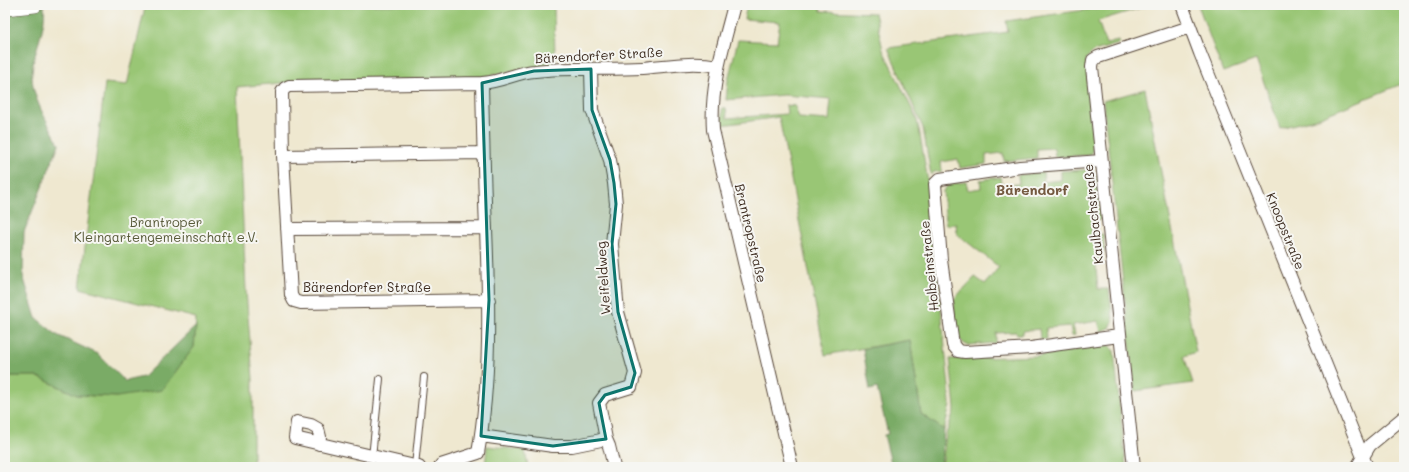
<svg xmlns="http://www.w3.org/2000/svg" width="1409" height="472" viewBox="0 0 1409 472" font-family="Mali,sans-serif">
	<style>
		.green { fill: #99c674; stroke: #6a7849 }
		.forest { fill: #7aab66; stroke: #5a6a42 }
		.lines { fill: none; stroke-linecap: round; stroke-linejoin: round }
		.service-casing { stroke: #564639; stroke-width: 8 }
		.minor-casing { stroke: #564639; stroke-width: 14 }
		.tertiary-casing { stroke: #564639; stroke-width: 16 }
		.service { stroke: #fff; stroke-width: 6 }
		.minor { stroke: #fff; stroke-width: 12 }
		.tertiary { stroke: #fff; stroke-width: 15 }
		.marked { fill: #0f766e; fill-opacity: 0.2; stroke: #0f766e; stroke-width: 3; stroke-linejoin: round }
		.labels { text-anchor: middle; stroke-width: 4; stroke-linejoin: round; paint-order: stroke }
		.street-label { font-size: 13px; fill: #3b2a1e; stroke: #f6f6f2 }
		.park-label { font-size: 13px; fill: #575938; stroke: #f6f6f2 }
		.neighbourhood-label { font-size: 14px; font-weight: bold; fill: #745940; stroke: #f6f6f2 }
	</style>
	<rect width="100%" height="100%" fill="#f6f6f2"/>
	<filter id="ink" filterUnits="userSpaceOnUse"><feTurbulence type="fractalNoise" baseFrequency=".025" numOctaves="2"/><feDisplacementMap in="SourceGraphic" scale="8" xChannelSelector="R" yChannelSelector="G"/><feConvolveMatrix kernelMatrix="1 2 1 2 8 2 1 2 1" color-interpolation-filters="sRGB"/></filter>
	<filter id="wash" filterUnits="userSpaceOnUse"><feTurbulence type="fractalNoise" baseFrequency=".012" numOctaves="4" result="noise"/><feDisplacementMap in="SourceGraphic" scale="16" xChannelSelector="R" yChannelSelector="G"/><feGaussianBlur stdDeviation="0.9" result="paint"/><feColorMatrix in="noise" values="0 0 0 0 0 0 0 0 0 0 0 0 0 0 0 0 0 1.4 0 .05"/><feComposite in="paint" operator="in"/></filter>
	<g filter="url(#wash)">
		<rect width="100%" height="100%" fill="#efe8d0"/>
		<path class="green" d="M168,5H554L555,64L481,77L282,83L237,87L246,291L253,379V467H5V376H36L77,395L117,397L194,347L196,318L80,288L105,83L127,85L145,7Z
			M747,5H820L821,11L875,13L883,50L916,117L919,129L928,182L949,387L950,405L944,430L921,414L910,340L825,355L779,117L722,125V108H726L727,118L787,114L786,105L795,106L799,118L829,120L831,99L784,95L726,100L728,80L738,40L777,42L780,22L744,19Z
			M1121,5H1150L1098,21L1106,44L1118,41L1119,44L1094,51L1086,59L1093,149L1090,155L1055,157L1054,148L1037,149V158L1004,161L1003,153L986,155V164L960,168L958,159L941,162L942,171L934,172L931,175L923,128L888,48L1008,32L1006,21Z
			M1198,5H1404V83L1318,118L1280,128L1256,60L1223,72Z
			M1145,89L1196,352L1184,356L1193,383L1135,391L1103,101Z
			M1089,170L1096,175L1101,220L1091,221L1092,235L1103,234L1104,250L1096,267L1098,289H1109L1113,321L1110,328L1101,331L1098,321L1073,325L1075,335L1072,336L1070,326L1046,328L1047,339L1040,340L1039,329L1023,331V334H1017L1016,332L996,333V343L967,345C953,340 955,312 954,299L975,277L985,284L999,267L957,234L956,224L946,225L943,191C948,183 957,183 966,182L968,190L981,188L980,180L1001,177L1002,185L1019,184L1018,175L1043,172L1044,182L1061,180V171Z
			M1107,345L1110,346L1114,351L1126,467H942L946,434L955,408L950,359L1036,356Z
			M487,446L525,450L528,467H485Z"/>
		<path class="forest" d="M5,5H44C47,29 34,48 32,72C31,98 48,122 59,144L24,232L23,276L36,318L57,335L98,354L125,381L143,377L196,326L194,347L162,390L117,397L77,395L36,376H5Z
			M910,340L921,414L944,430L941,467H892L884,435L888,434L877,388L870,390L863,349Z"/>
	</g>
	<g filter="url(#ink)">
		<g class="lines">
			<defs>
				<path id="service" d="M372,457L380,379
					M415,466L424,377"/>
				<path id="minor" d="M734,5C723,47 710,87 713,130L792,467
					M1182,5L1200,53L1367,467
					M591,69L592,110L610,160L614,183L616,204L612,244L618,312L635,373L631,387L605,395L599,403L606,439L609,446L614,467
					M482,83L289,86L285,88L282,92L283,156L291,295L294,301L301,303L489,300
					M283,156L483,153
					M1101,161L1020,167L940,179L935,184L941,260L953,345L958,351L965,352L1031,348L1119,336
					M287,229L486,228
					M481,436L553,446H572L606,439
					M319,444L320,437L318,429L311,425L297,422L295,438L419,467
					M440,467L441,465L478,453C491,380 489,303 486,229C484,180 483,131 482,83C501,82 517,72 535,71C571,67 607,70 642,68C668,66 692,61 718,66
					M1134,467L1092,67L1093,60L1098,57L1190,27
					M1357,467L1370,445L1404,417"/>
				<path id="tertiary" d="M5,8L35,5"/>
			</defs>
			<use href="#service" class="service-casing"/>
			<use href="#minor" class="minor-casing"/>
			<use href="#tertiary" class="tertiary-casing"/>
			<use href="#service" class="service"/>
			<use href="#minor" class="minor"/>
			<use href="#tertiary" class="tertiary"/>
		</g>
	</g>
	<path class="marked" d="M591,69L592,110L610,160L614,183L616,204L612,244L618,312L635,373L631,387L605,395L599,403L606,439L553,446L481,436L489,300L482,83L534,71Z"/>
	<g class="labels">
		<g class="street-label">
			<text transform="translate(599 55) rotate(-3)" y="5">Bärendorfer Straße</text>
			<text transform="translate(1093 214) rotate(-96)" y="5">Kaulbachstraße</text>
			<text transform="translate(1286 231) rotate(68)" y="5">Knoopstraße</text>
			<text transform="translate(751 233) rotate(77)" y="5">Brantropstraße</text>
			<text transform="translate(929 266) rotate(-96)" y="5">Holbeinstraße</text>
			<text transform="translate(603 278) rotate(-94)" y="5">Weifeldweg</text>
			<text x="367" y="292">Bärendorfer Straße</text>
		</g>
		<g class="park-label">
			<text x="166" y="227">Brantroper<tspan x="166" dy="15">Kleingartengemeinschaft e.V.</tspan></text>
		</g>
		<g class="neighbourhood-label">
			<text x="1032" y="195">Bärendorf</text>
		</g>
	</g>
	<rect width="1409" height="472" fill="none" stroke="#f6f6f2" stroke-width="20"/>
</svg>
